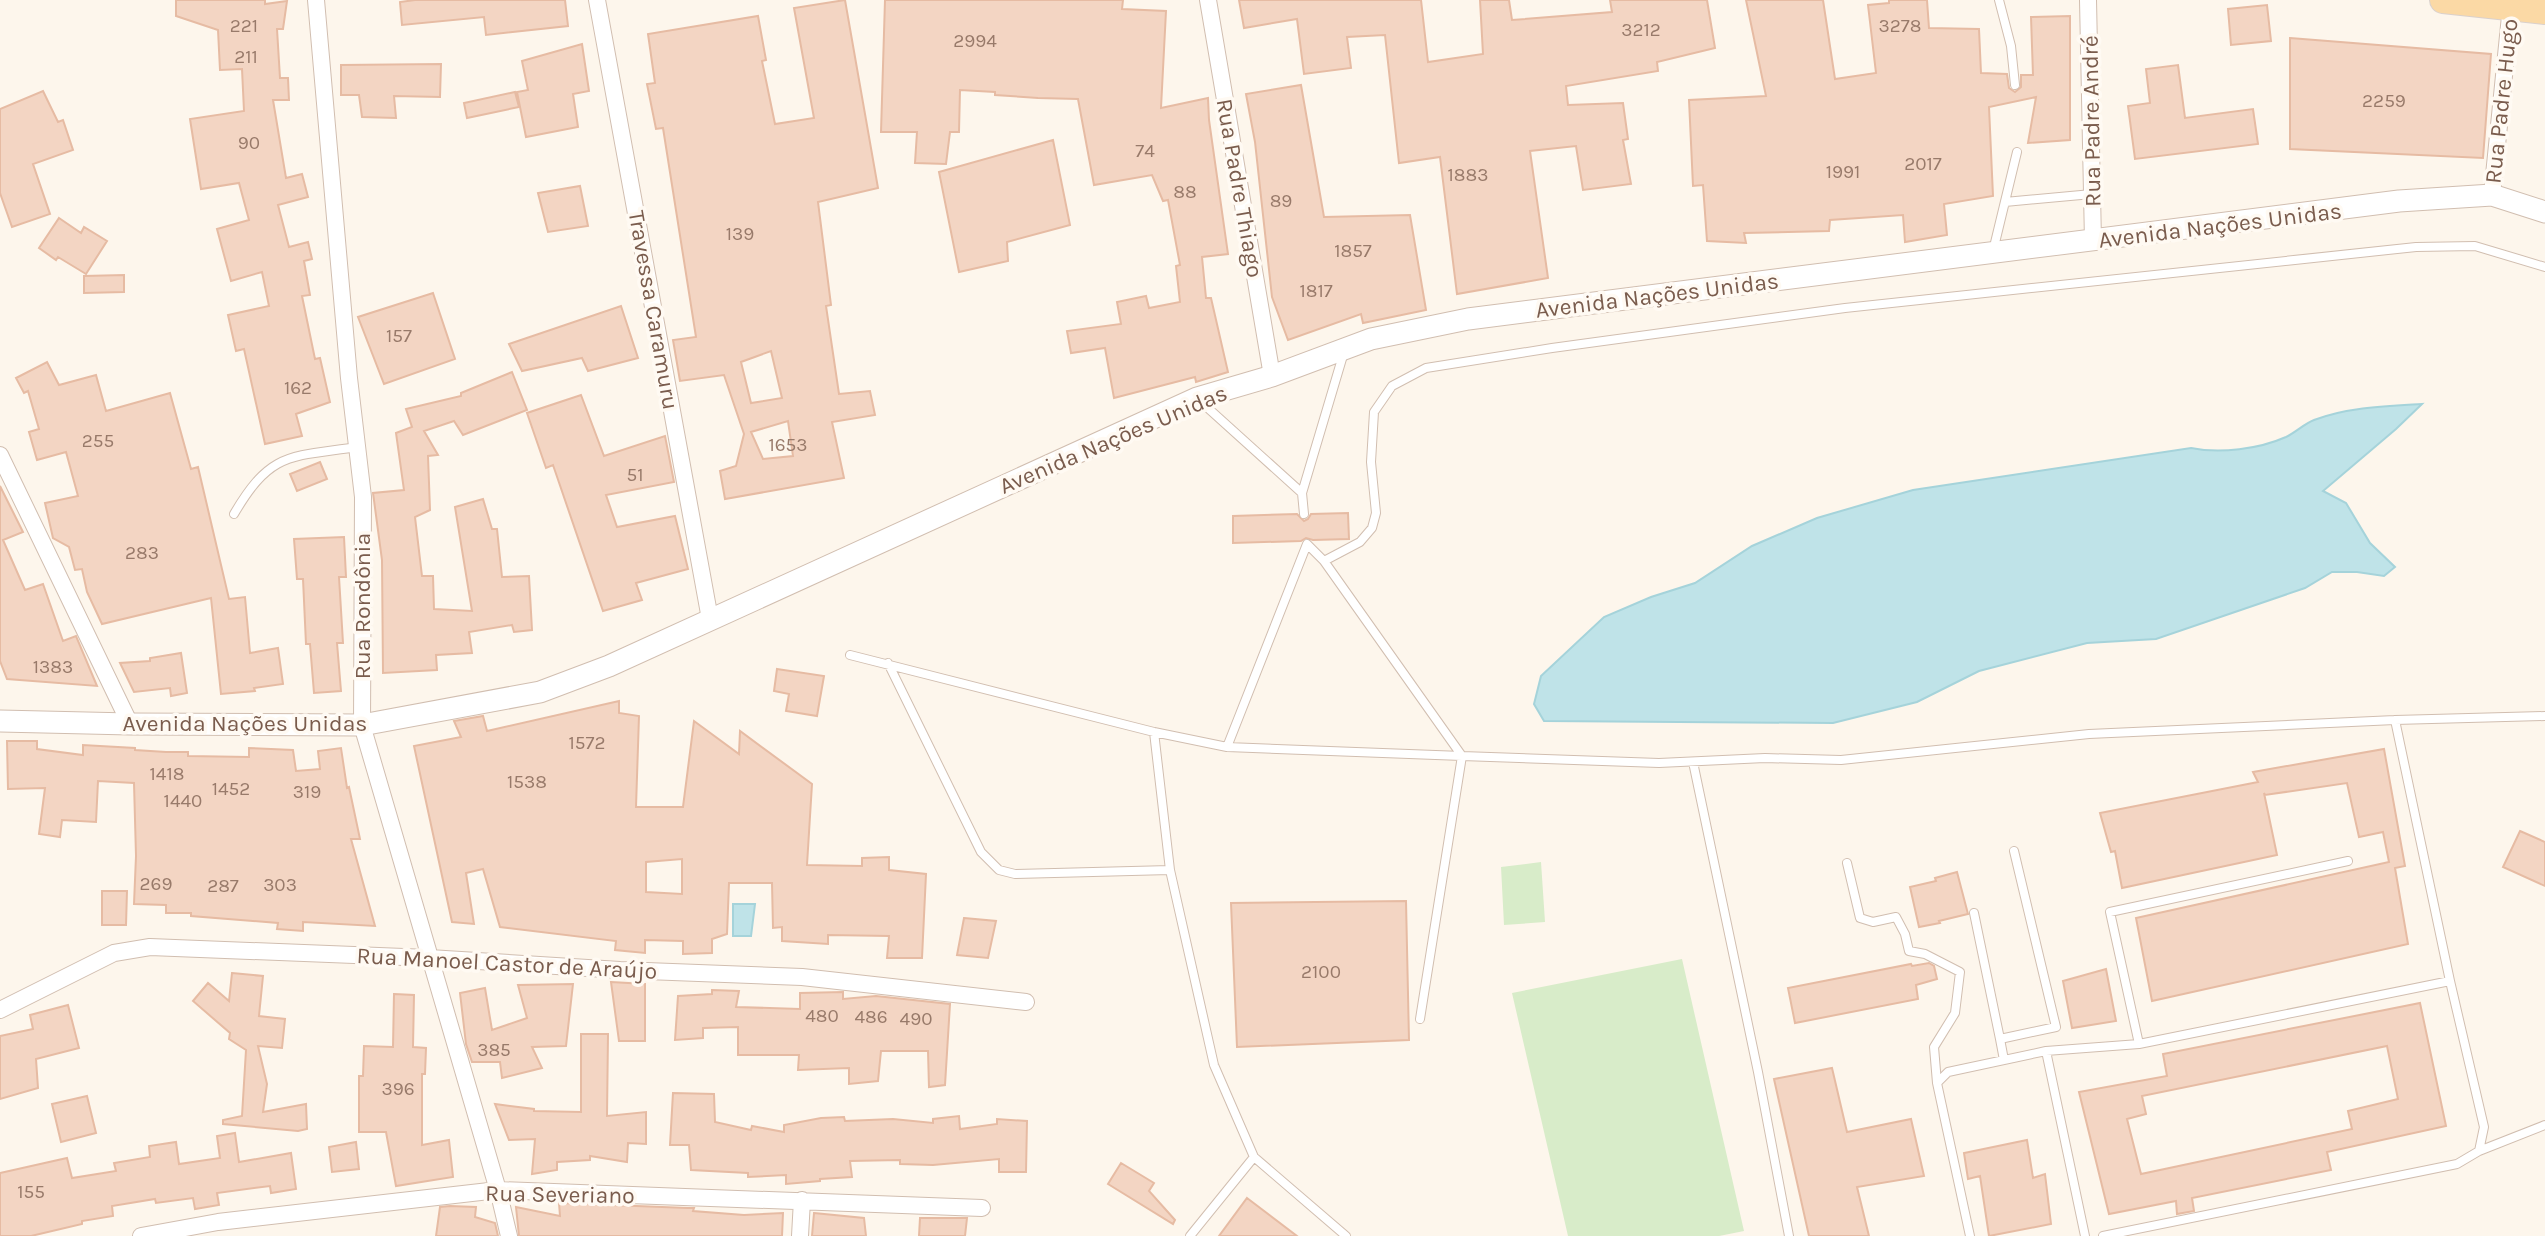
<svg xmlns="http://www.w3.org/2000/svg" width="2545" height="1236" viewBox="0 0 2545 1236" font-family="Karla,sans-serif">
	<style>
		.green { fill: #d8ecc9 }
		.water { fill: #bfe3e8; stroke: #a5d3da; stroke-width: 2 }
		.building { fill: #f3d5c3; stroke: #e6bba3; stroke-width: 2; fill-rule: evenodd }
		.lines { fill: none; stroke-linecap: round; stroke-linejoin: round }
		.service-casing { stroke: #d1beb0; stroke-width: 10 }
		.minor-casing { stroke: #d1beb0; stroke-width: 18 }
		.tertiary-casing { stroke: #d1beb0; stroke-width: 23 }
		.primary-casing { stroke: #dad1cd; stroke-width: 28 }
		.service { stroke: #fff; stroke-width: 8 }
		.minor { stroke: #fff; stroke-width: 16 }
		.tertiary { stroke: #fff; stroke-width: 21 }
		.primary { stroke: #fbd9a5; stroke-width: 26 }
		.labels { text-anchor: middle; stroke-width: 7; stroke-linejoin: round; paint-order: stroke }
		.number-label { font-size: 19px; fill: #987a6a }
		.street-label { font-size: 23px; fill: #7a5c4d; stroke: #fffaf3 }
	</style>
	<rect width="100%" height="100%" fill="#fdf6ec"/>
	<path class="green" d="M1541,862L1545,922L1504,925L1501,867Z
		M1682,959L1744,1231L1719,1236H1568L1512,993Z"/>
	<path class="water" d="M2422,404L2396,429L2323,491L2346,503L2370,543L2395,567L2384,576L2357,572H2332L2305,588L2156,639L2087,643L1979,671L1917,702L1833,723L1544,721L1534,704L1541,676L1604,617L1651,597L1695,583L1752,546L1817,518L1913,490L2191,448C2220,454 2259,449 2286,437C2296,432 2304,424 2314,420C2348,407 2387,406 2422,404Z
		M733,904H755L751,936H733Z"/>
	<path class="building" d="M176,0H265V4L287,1L283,29H277L280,78H288L289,100H273L286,178L302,174L308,197L278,205L289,247L308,242L312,259L304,261L310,295L302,296L315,359L320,358L330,402L296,414L302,436L265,444L244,349L236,351L228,315L269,306L262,272L231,281L217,229L249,220L239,183L201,189L190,119L244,111L242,69L220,70L218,30L176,16Z
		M415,0H565L568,26L486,35L484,17L402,25L400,2Z
		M845,0L878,188L818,202L831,305L826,306L839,394L870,391L875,415L832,422L844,478L725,499L720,471L736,466L744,434L724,375L680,381L673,340L696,337L663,128L656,129L647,84L655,83L648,34L758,16L766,60L762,61L775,124L814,118L794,8ZM771,351L782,398L751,403L741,362ZM788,421L793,456L763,459L751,432Z
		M885,0H1123L1122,9L1166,11L1161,108L1208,98L1209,120L1228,254L1202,257L1206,298H1211L1228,372L1196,382L1195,377L1114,398L1105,348L1071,353L1067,331L1121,324L1117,302L1146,296L1149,308L1180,302L1176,266L1180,265L1168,200L1163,201L1152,175L1094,185L1078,99L1038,98L995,95V92L960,90L959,132H950L946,164L915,163L917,132H881Z
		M1239,0H1421L1428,62L1483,54L1480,0H1509L1512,20L1612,12L1610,0H1707L1715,48L1657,62L1658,71L1566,86L1568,105L1623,103L1628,139L1623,140L1631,184L1583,190L1576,146L1530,151L1548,278L1457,294L1440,157L1399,163L1385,35L1347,37L1351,68L1304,74L1297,19L1244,28Z
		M1746,0H1823L1835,79L1876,73L1868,5L1889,3V0H1927L1929,28L1979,29L1981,73L2007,74L2009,88L2015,92L2021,87V75H2033L2031,17L2070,16V140L2028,143L2036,97L1989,107L1993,196L1944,204L1947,235L1905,242L1903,215L1830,220L1829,231L1744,233L1746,243L1707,241L1703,185L1693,186L1689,100L1766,96Z
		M2267,5L2271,41L2231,45L2228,9Z
		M2290,38L2491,54L2483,158L2290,149Z
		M582,44L589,91L573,94L578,127L526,137L517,92L528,90L522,61Z
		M441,64L440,97L394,96L396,118L362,117L359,95H341V65Z
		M2178,65L2185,118L2253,109L2258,144L2135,159L2128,106L2150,103L2146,69Z
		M1301,85L1324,217L1410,215L1426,310L1363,323L1361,314L1288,340L1272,297L1255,142L1246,94Z
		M43,91L58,122L63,120L73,150L33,164L50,214L12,227L0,193V109Z
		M515,92L519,107L467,118L464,103Z
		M1053,140L1070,225L1007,242L1008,261L959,272L939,172Z
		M580,186L588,226L548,232L538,193Z
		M59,218L81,233L84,227L107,241L86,274L58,257L56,260L39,248Z
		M124,275V292L84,293V276Z
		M433,293L455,359L384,384L358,317Z
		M621,306L638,358L588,371L582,358L522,371L509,344Z
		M47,362L59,385L96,375L106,411L170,393L191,469L198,467L229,599L245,597L250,653L278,648L283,684L254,688L255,691L221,694L211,598L102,624L87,592L82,569L75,570L69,547L53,538L45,503L78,496L66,452L37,460L29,432L39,429L28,391L24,393L16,378Z
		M512,372L527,410L463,435L454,421L424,431L438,455L428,456L430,510L415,517L422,576H433L434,609L472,611L455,507L483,499L492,529H497L502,577L529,576L532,630L514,632L512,625L469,632L472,653L436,655L437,670L383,673L382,560L373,493L404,490L396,433L412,427L406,409L461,396V393Z
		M581,395L604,456L665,436L674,482L606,495L617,527L675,516L688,569L636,583L642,600L603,611L553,465L546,468L527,413Z
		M320,462L327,479L297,491L290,474Z
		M0,486L23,532L3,540L25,590L43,584L63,641L76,636L97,686L7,679L0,661Z
		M1348,513L1349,539L1313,540L1306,538L1301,541L1233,543V516L1297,514L1304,521L1308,519L1311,514Z
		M344,537L346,577H339L343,643H337L341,691L314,693L310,644H306L303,579H297L294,539Z
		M181,653L187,693L171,696L170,688L134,692L120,663L150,661V658Z
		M777,669L824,676L817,716L786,711L789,694L774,691Z
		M619,701V713L639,716L636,807H683L694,721L739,754L740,731L812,784L807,865L862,866V858L889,857V870L926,874L922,958H887L889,936L828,935V944L782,941V927L773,928L772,883H729L727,934L712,939V953L683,954V941L645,940V953L615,950L616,941L500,927L483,869L466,873L474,924L452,922L414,746L461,737L454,721L483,716L487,731ZM682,859V894L646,892V862Z
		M7,741H37V749L83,755V745L135,748V750L166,752H188V756L249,757V748L293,750L296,771L320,769L318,751L341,748L347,788L349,787L360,839H351L375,926L303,922V931L277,929L278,923L191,916V913H166V905L134,904L136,856L134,783L98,781L96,822L62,820L60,837L39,834L45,788L8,789Z
		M2384,749L2405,866L2395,868L2408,944L2152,1001L2136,918L2389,862L2383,832L2359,837L2347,783L2265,795L2264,793L2277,855L2122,888L2115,851L2111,852L2100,813L2258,782L2253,772Z
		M2520,831L2545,842V886L2503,867Z
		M1957,872L1968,914L1939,921L1940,923L1919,927L1910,887L1936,881L1935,878Z
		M102,891H127L126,925H102Z
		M1406,901L1409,1040L1237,1047L1231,903Z
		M964,918L996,921L988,958L957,955Z
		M1929,963L1934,966L1937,979L1916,985L1918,999L1795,1023L1788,988L1911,964L1912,966Z
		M2106,969L2116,1021L2072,1028L2063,981Z
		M232,973L263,976L259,1016L285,1019L282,1048L258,1046L267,1084L263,1112L306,1104L307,1129L298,1131L223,1124V1120L242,1116L246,1050L229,1039L230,1033L193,1001L208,983L229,1001Z
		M611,982L645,984V1041H619Z
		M573,984L566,1046L532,1047L542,1068L502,1078L500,1062H472L466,1044L460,993L485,988L492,1030L527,1018L518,985Z
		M712,990L739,991L736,1007L800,1009V993L843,992V999L876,996L950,1004L945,1085L929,1087L928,1051H881L878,1081L849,1084V1068L798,1070L799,1055H738V1027L703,1028V1038L675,1040L678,996L712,994Z
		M394,994L414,995L413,1047L426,1048L425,1074H422V1145L449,1140L453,1177L396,1186L386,1132H359V1076H363L364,1046L393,1047Z
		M2420,1003L2446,1126L2327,1152L2331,1170L2192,1198L2194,1211L2177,1214L2176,1201L2109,1214L2079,1092L2167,1076L2163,1054ZM2387,1046L2398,1099L2348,1111L2352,1129L2141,1174L2127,1119L2146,1114L2142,1096Z
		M68,1005L79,1048L36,1059L38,1088L0,1099V1036L33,1029L30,1015Z
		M581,1034H608L607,1116L646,1112V1144L628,1143L627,1162L590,1156V1160L557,1162V1170L532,1174L535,1139L509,1140L495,1104L534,1109V1111L581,1112Z
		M1832,1068L1847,1132L1911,1119L1924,1176L1857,1187L1869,1236H1809L1774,1079Z
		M673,1093L714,1094L715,1122L751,1130L752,1126L784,1132V1125L821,1118L844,1117L845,1121L893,1119L933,1123V1119L959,1116L960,1129L997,1124V1119L1027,1121L1026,1172H999V1159L933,1165L900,1164V1160L850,1161L852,1177L820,1179V1181L786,1184V1175L748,1177V1173L691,1170L689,1145H670Z
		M87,1096L96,1133L61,1142L52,1104Z
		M235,1133L239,1162L291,1153L296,1189L271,1193L270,1186L217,1193L219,1205L195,1209L193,1198L156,1203L155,1199L112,1206L113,1216L82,1221V1224L31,1236H0V1173L67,1158L72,1178L116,1171L114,1163L150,1157L149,1146L176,1142L179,1164L220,1158L217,1136Z
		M2027,1140L2033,1178L2045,1174L2051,1224L1989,1236L1980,1176L1968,1179L1964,1153Z
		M356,1142L359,1169L332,1172L329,1147Z
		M1121,1163L1154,1183L1149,1191L1175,1220L1173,1224L1108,1184Z
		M1247,1198L1297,1236H1219Z
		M559,1203L688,1208H694L693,1211L744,1215L783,1213L782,1236H519L516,1207L560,1216Z
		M450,1206L476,1207L475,1217L495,1223L498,1236H436L440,1207Z
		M814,1213L864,1218L866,1236H812Z
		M920,1218H967L965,1236H919Z"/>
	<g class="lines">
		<defs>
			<path id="service" d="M1999,0L2011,46L2015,85
				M2005,202L2092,194
				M1993,251L2017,152
				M1199,400L1302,493
				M234,514C271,451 290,457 357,447
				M1304,514L1302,493L1344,352
				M1324,561L1360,542L1372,528L1376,513L1371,462L1374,412L1392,386L1426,368L1552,348L1845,308L2416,247L2475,246L2545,267
				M850,655L1154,732L1227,747L1462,756L1659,763L1765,758L1841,760L2089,734L2395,720L2545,716
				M888,663L981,852L999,870L1015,874L1170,870
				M1154,732L1170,870L1214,1065L1254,1157L1346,1236
				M1227,747L1307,544L1324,561L1462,756L1420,1019
				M1693,762L1758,1072L1789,1236
				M1847,863L1860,918L1873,922L1896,917L1905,934L1909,951L1925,954L1960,972L1955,1013L1934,1047L1937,1083
				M1974,913L2000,1039L2056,1027L2014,851
				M2000,1039L2004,1060
				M2139,1044L2110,912L2348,861
				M2046,1051L2085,1236
				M2479,1151L2545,1125
				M1190,1236L1254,1157
				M1970,1236L1937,1083L1948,1072L2046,1051L2139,1044L2450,981
				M2103,1236L2457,1164L2479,1151L2484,1127L2450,981L2395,720"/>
			<path id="minor" d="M316,0L349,378L363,497L362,725L498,1190L509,1236
				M597,0L710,619
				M1208,0L1272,376
				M2088,0L2093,241
				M2492,195L2511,6
				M0,455L130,724
				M0,1010L114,953L150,947L429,958L620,970L802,977L1026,1002
				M141,1236L218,1222L498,1190L982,1208
				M800,1236L802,1200"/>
			<path id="tertiary" d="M0,721L130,724L362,725L540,692L609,666L1197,398L1272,376L1371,339L1468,319L2399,201L2492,195L2545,212"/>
			<path id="primary" d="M2443,0L2545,11"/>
		</defs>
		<use href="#service" class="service-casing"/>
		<use href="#minor" class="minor-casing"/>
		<use href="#tertiary" class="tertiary-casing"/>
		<use href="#primary" class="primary-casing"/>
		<use href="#service" class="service"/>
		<use href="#minor" class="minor"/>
		<use href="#tertiary" class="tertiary"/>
		<use href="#primary" class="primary"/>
	</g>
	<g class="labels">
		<g class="number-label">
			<text x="244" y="32">221</text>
			<text x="1900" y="32">3278</text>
			<text x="1641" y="36">3212</text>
			<text x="975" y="47">2994</text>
			<text x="246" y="63">211</text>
			<text x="2384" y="107">2259</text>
			<text x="249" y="149">90</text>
			<text x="1145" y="157">74</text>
			<text x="1923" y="170">2017</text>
			<text x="1843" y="178">1991</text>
			<text x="1468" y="181">1883</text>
			<text x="1185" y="198">88</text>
			<text x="1281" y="207">89</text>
			<text x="740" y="240">139</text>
			<text x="1353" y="257">1857</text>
			<text x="1316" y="297">1817</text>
			<text x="399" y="342">157</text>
			<text x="298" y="394">162</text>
			<text x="98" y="447">255</text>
			<text x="788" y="451">1653</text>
			<text x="635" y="481">51</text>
			<text x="142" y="559">283</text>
			<text x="53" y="673">1383</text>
			<text x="587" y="749">1572</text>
			<text x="167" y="780">1418</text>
			<text x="527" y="788">1538</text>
			<text x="231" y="795">1452</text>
			<text x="307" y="798">319</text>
			<text x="183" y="807">1440</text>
			<text x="156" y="890">269</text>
			<text x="280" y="891">303</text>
			<text x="223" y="892">287</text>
			<text x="1321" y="978">2100</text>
			<text x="822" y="1022">480</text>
			<text x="871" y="1023">486</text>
			<text x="916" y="1025">490</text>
			<text x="494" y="1056">385</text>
			<text x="398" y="1095">396</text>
			<text x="31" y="1198">155</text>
		</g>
		<g class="street-label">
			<text transform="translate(2501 101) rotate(-84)" y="8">Rua Padre Hugo</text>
			<text transform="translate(2091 121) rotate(-91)" y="8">Rua Padre André</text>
			<text transform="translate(1240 188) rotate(80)" y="8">Rua Padre Thiago</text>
			<text transform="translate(2220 225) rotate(-7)" y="8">Avenida Nações Unidas</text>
			<text transform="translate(1657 295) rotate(-7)" y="8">Avenida Nações Unidas</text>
			<text transform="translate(654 310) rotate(80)" y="8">Travessa Caramuru</text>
			<text transform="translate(1113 439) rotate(-23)" y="8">Avenida Nações Unidas</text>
			<text transform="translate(362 606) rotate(-90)" y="8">Rua Rondônia</text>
			<text x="245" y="731">Avenida Nações Unidas</text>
			<text transform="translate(507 963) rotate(3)" y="8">Rua Manoel Castor de Araújo</text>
			<text transform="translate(560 1194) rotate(1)" y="8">Rua Severiano</text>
		</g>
	</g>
</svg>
